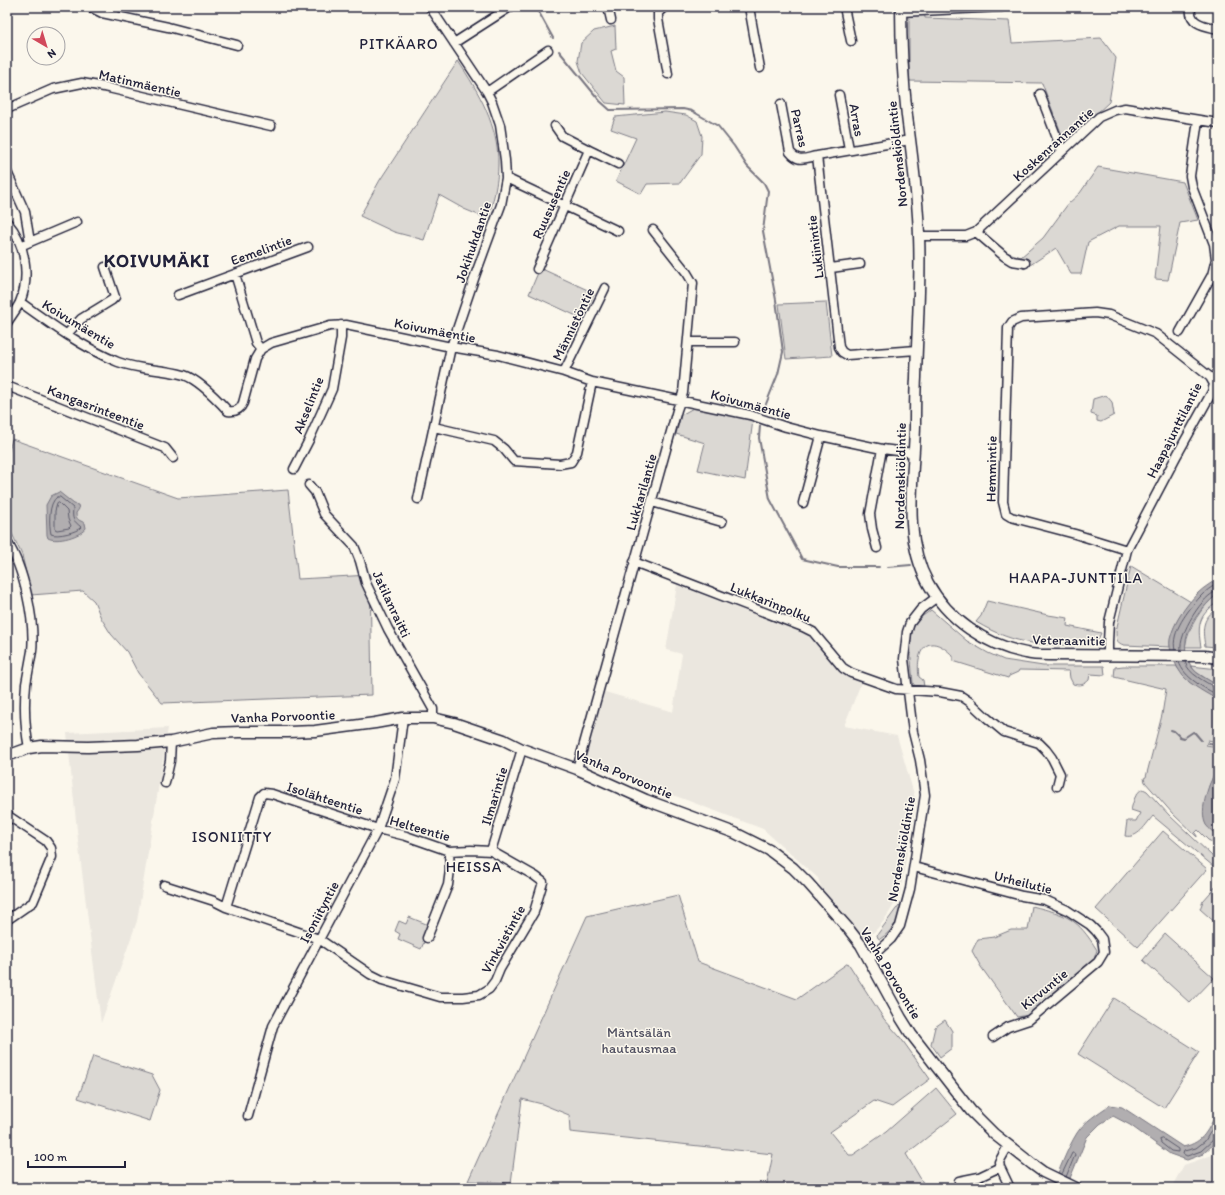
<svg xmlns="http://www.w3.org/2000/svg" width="1225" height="1195" viewBox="0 0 1225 1195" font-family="Itim,sans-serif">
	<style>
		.built { fill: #ebe7df }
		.green { fill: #dbd8d3; stroke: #7e7d87 }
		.water { fill: #b1aeb0; stroke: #787681 }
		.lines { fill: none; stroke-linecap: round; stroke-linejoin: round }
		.shore { stroke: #5b5a6a; stroke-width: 1 }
		.stream { stroke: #787681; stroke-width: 2 }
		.minor-casing { stroke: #22223b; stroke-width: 11 }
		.major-casing { stroke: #22223b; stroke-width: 13 }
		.minor { stroke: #fbf7ec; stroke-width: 8 }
		.major { stroke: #fbf7ec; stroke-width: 10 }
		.labels { text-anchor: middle; stroke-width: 3; stroke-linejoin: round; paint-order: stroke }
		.street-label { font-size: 14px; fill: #22223b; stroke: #fbf7ec }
		.park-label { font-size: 14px; fill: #505061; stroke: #fbf7ec }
		.neighbourhood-label { font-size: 15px; letter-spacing: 1px; fill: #22223b; stroke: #fbf7ec }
		.district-label { font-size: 18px; font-weight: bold; letter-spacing: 1px; fill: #22223b; stroke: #fbf7ec }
	</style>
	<rect width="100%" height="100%" fill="#fbf7ec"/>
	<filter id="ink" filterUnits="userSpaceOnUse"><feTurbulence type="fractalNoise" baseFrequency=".025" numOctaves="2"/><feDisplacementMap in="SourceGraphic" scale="8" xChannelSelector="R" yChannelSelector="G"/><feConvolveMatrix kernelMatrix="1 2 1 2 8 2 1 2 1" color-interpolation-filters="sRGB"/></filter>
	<g filter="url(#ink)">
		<path class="built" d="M677,585L808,635L842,670L861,683L844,726L897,736L916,801L900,893L892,908L883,922L875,931L854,948L830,900L822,890L818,878L763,829L681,798L583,763L587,711L595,689L673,712L682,654L666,650Z
			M168,728L137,921L101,1023L78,840L67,733Z
			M1218,1153V1188H1171L1184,1165Z"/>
		<path class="green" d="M909,7H924L925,18L1009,21L1012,43L1101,38L1116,58L1109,102L1065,143L1042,83L909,81Z
			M615,26L616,49L611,51L616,71L624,77L625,105L606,103L582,73L578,61L581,43L594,31Z
			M458,61C479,92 499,127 498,165C498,183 493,202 488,219L464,209L439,195L424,240L394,232L360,216L380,180Z
			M665,112L686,115L697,121L702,136L701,154L680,183L647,184L641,194L616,181L636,138L611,129L615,117Z
			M1098,167L1183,182L1198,220L1180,223L1168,280L1155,279L1161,226H1119L1088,242L1081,274H1071L1056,248L1024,269L1003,251L1021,257L1043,238L1068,204L1080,193Z
			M540,268L594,293L583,319L529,294Z
			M826,302L832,356L786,359L779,304Z
			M1106,395L1112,402L1114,415L1101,422L1097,421V416L1091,414L1093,399Z
			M695,407L753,420L745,480L698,470L705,443L676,434L681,415Z
			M12,439L178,498L288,490L298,579L370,575L372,695L162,703L138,673L127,652L111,634L101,618L94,601L83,591L31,595L22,555L7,523V458Z
			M1131,566L1191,602C1180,615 1170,629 1170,647L1124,645C1116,643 1116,638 1116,631Z
			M1218,594V602C1199,615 1197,624 1201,647H1185C1189,626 1201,607 1218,594Z
			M987,601L1048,615L1068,618L1067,626L1101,633L1097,642L1090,645C1044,645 1018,647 976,622L981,616Z
			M1218,608V643L1216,647L1205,646C1202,628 1202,618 1218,608Z
			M931,610L967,641L988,653L1004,660L1043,666H1104L1105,675L1090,674L1089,680C1084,685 1080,686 1073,684L1070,678L1069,671L1019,670L1018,672L1009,676L1008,678L953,661V656C929,631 915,648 919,677L923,680L924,687C919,688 916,688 913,683C912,667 907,637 916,622C920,617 926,614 931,610Z
			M1123,666H1176L1189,682L1218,700V742L1208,740L1206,745L1218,747V767L1209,786L1204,807L1211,830L1218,836V845L1208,840L1198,830L1195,833L1197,836V837L1173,814L1145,782L1144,778L1146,777L1162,715L1166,689L1114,677L1115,667Z
			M1191,666L1218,669V686L1196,672Z
			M1143,789L1147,791L1169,815L1212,856C1214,860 1216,862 1213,866L1153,816C1146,824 1138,839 1125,836L1127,821H1136L1140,813L1131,810C1133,803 1135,792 1143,789Z
			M1163,831L1207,869L1138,947L1096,909Z
			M1218,884V925L1200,909L1203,901Z
			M678,895L698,962L797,999L848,963L884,1019L900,1037L930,1079L892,1107L874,1101L830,1132L849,1155H853L886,1132L936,1088L957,1114L906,1154L926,1188H766L773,1154L570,1132L569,1115L542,1104L522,1099L511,1183L468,1181L587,916Z
			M899,905L901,907C899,922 892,931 880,939L878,938L877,935L880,931Z
			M1032,906C1068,915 1077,918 1097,950L1094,959L1029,1015L1017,1017L981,967L972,951L978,939L994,937L1011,930H1028Z
			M409,917L431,926L421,949L398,939L400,934L395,931L399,921L406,924Z
			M1165,934L1214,978L1190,1003L1143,960Z
			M1114,998L1199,1052L1164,1108L1078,1054Z
			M945,1020L952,1031V1048L940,1057L931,1044L935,1027Z
			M93,1056L152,1075L160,1090L150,1121L78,1098Z"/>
		<path class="water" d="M59,492L74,504L78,505L79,509L76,513C76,520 79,520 85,523L86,528C81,536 57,543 48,538L47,535L46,505L51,496Z
			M1218,578V594C1197,610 1175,640 1191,666C1196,675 1210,680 1218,686V700C1206,693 1192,686 1183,676C1176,667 1168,650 1170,639C1174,622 1186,605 1198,593C1204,587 1212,583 1218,578Z
			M1218,767V792L1215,797L1216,812L1218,816V836C1214,833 1209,829 1206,825C1198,810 1210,780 1218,767Z
			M1110,1105L1122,1107L1183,1147C1205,1142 1207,1130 1218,1111V1140L1203,1154L1187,1160L1170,1154L1130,1125L1113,1116L1100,1124L1087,1137L1066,1188H1052C1059,1171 1067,1149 1077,1133C1084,1122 1098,1113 1110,1105Z"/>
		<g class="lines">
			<path class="shore" d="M57,497H60L73,508C72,520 73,520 81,527C78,532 57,537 51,534C49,525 48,503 57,497Z
				M59,503L67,511L68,519L71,526L69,528L57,530L55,529V511L57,504Z
				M1175,650C1170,632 1189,609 1200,597C1205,591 1212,587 1218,583
				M1181,650C1178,635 1203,593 1218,591
				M1179,662C1184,678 1204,688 1218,695
				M1185,662C1189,675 1204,680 1215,688H1218
				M1218,1119L1205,1141L1196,1148L1184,1151L1183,1154L1187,1156L1201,1151L1214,1139L1218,1138
				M1163,1139L1178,1149V1152L1171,1151L1161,1143L1160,1140Z
				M1062,1174L1072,1153H1074L1075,1155L1066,1177"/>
			<path class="stream" d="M536,7L553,38
				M559,51L600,101L610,110L683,109L692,111L718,126L734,146L747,166L764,183L768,191L763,231L776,300L783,352L778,374L766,404
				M760,426L759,438L770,499L802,559L838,567H879
				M888,567L911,565
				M1171,730L1174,731L1180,737L1184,738L1193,732L1195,733L1201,740
				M1209,743L1218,744"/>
			<defs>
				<path id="minor" d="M90,7L102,13L168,27L237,45
					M608,7L611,20
					M664,7L658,13V19L668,74
					M749,7L760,68
					M844,7L851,41
					M1191,7C1188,24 1205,26 1218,29
					M901,12L1002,7
					M454,43L510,7
					M487,92L548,50
					M1040,94L1062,151
					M839,95L849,149
					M781,104L790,152C799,163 805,158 817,156
					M7,109L53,89L82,83L104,87L271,126
					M555,126L562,136L589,150
					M910,140L817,156L839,347L842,352L847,355L917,350
					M7,172L25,212L30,242
					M506,178L618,231
					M7,222C25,242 31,276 20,302C17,309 11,316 7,323
					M976,232L1004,256L1012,261L1025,263
					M919,236H966L976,232L1099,117L1115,110L1125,108L1218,123
					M25,244L77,222
					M831,268L860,264
					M537,269L589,150L618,164
					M235,274L256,343L261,349
					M178,295L308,247
					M20,302C49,323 85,349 118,362C139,370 162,369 184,375C199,380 217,399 228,411C236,412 240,410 243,403L255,359L261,349L271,343L330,326L346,325L451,347L498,355L564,372L592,382L750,415L786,427L821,436L882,449L914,453
					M1180,332L1212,275L1216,259L1214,244L1192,187L1190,176L1198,120
					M67,334L81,319L112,300L115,297L105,267
					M688,342H735
					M564,372L605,288
					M7,386L165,448L173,458
					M434,427L494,441L504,449L514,461L560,464L571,462L577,452L592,382
					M294,469L309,440L332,389L341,338V325
					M309,485L315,492L324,514L354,546L360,561L366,583L388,629L433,709V718
					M418,499L451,347L475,276L501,205L506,178L505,160L500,125L492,102L487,92L430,7
					M652,502L722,522
					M803,503L821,436
					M7,542C24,568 35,620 32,651C30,662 28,673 26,684C24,705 25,728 29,748
					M877,548L872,529L870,514L882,449
					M634,562L803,627L813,632L843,668L851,673L896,689L940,692L961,696L970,702L986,717L1004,732L1039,743L1046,750L1052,758L1060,774L1057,786
					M1108,655V642L1109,622L1127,550L1177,455L1212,392L1214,384L1210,377L1156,334L1109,315L1095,313L1021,318L1012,322L1008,328L1003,502L1006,514L1011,517L1075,534L1127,550
					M577,769L677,410L683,393L693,283L687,273L653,230
					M165,783L170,761L171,742
					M7,815L46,841L51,848L52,857L33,902L7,920
					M491,851L522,749
					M914,867L1022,896L1045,900L1067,910L1090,925L1096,931L1102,939L1104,952L1098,962L1029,1020L1008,1027L993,1037
					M164,885L214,901L226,907L319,939L370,974L382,980L440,997H463L479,995L489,989L495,981L500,969L534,912L543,882L535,876L491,851L471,850L449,851L406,836L378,829L272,794L264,793L260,797L226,907
					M427,938L448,885L450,870L449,851
					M869,959L891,939L900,926L910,889L925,795L920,760L913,732L904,659L907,632L910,623L921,609L937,597
					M248,1116L273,1026L378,829L395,779L403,718
					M1008,1146L999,1162L1000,1167L1010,1188
					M959,1181L979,1177L1000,1167"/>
				<path id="major" d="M901,7C901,44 903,80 907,116C912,156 918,196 919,236C921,283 917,331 916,378C915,394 915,410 915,426C914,477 902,536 928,583C948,620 986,645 1026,653C1033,655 1041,655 1048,655L1205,656L1218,658
					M7,756L29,748L42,746L88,747L138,745L171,742L213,733L239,732H288L315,731L375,723L403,718H433L454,723L504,740L522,749L577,769L646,800L735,833L769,850L793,868L808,883L847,927L861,945L901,1018L911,1034L971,1111L994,1134L1032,1164L1043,1172L1076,1188"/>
			</defs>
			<use href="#minor" class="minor-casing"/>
			<use href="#major" class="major-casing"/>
			<use href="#minor" class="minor"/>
			<use href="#major" class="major"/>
		</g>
	</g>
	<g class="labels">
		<g class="street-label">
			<text transform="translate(140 83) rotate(13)" y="5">Matinmäentie</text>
			<text transform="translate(857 120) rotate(80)" y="5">Arras</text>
			<text transform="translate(800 128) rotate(77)" y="5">Parras</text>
			<text transform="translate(1053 144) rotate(-42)" y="5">Koskenrannantie</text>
			<text transform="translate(897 154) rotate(-96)" y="5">Nordenskiöldintie</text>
			<text transform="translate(551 204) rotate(-66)" y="5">Ruususentie</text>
			<text transform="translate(473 242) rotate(-71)" y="5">Jokihuhdantie</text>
			<text transform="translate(815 247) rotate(-97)" y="5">Lukiinintie</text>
			<text transform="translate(261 250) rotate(-20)" y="5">Eemelintie</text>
			<text transform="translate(79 324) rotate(31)" y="5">Koivumäentie</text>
			<text transform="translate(573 324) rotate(-64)" y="5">Männistöntie</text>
			<text transform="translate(435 330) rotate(11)" y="5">Koivumäentie</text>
			<text transform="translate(751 404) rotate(15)" y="5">Koivumäentie</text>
			<text transform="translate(308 405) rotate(-68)" y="5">Akselintie</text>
			<text transform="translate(96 407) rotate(21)" y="5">Kangasrinteentie</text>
			<text transform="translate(1174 430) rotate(-63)" y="5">Haapajunttilantie</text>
			<text transform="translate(991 469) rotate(-89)" y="5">Hemmintie</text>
			<text transform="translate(900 476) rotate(-89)" y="5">Nordenskiöldintie</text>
			<text transform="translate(641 492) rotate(-74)" y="5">Lukkarilantie</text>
			<text transform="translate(771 602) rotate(22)" y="5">Lukkarinpolku</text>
			<text transform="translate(392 604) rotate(65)" y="5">Jatilanraitti</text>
			<text transform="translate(1069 640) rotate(1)" y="5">Veteraanitie</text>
			<text transform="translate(283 716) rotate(-2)" y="5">Vanha Porvoontie</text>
			<text transform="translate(624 774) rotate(23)" y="5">Vanha Porvoontie</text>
			<text transform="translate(494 796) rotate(-73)" y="5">Ilmarintie</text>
			<text transform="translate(325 798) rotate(18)" y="5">Isolähteentie</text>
			<text transform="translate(420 828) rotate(16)" y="5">Helteentie</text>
			<text transform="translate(901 849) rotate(-80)" y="5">Nordenskiöldintie</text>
			<text transform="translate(1023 882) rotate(14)" y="5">Urheilutie</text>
			<text transform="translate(319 912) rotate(-62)" y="5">Isoniityntie</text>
			<text transform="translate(503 939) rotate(-61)" y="5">Vinkvistintie</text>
			<text transform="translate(891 973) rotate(59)" y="5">Vanha Porvoontie</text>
			<text transform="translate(1044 989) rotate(-39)" y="5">Kirvuntie</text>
		</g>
		<g class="park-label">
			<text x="639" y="1037">Mäntsälän<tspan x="639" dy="16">hautausmaa</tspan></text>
		</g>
		<g class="neighbourhood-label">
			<text x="399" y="49">PITKÄARO</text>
			<text x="1076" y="583">HAAPA-JUNTTILA</text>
			<text x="232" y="842">ISONIITTY</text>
			<text x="474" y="872">HEISSA</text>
		</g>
		<g class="district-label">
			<text x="157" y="267">KOIVUMÄKI</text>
		</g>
	</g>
	<rect width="1225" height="1195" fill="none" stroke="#fbf7ec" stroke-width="24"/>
	<rect x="12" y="12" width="1201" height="1171" fill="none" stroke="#22223b" stroke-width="1.5" filter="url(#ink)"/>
	<g transform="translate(46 46) rotate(142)"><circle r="19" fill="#fbf7ec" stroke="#a4a2a5"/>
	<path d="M0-3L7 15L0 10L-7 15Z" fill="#d1495b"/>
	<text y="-6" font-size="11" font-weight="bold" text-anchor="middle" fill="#22223b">N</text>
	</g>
	<path d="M28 1161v6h97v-6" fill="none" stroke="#22223b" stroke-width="2"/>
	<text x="34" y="1161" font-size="12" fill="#22223b" stroke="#fbf7ec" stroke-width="3" paint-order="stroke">100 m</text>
</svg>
